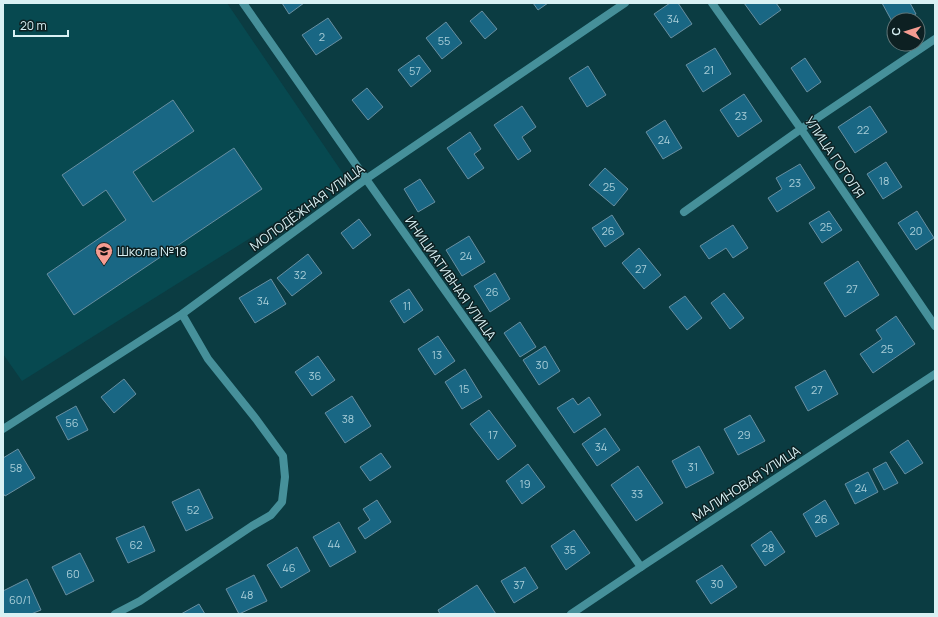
<svg xmlns="http://www.w3.org/2000/svg" width="938" height="617" viewBox="0 0 938 617" font-family="Manrope,sans-serif">
	<style>
		.built { fill: #074950 }
		.building { fill: #196784; stroke: #688fa1 }
		.lines { fill: none; stroke-linecap: round; stroke-linejoin: round }
		.minor { stroke: #46909a; stroke-width: 8 }
		.tertiary { stroke: #46909a; stroke-width: 8 }
		.labels { text-anchor: middle; stroke-width: 3; stroke-linejoin: round; paint-order: stroke }
		.number-label { font-size: 11px; fill: #a9ced8 }
		.street-label { font-size: 13px; fill: #d9f1f4; stroke: #0d2022 }
		.poi-label { font-size: 13px; fill: #d9f1f4; stroke: #0d2022; text-anchor: start }
	</style>
	<rect width="100%" height="100%" fill="#0b3c42"/>
	<path class="built" d="M3,3H227L346,178L22,381L3,354Z"/>
	<path class="building" d="M282,3H304L289,14Z
		M533,3H548L538,10Z
		M670,3H678L692,24L671,38L654,14Z
		M744,3H776L781,10L760,25Z
		M882,3H910L916,14L906,20H894V25Z
		M482,11L497,29L485,39L470,21Z
		M328,18L342,38L316,55L302,35Z
		M446,22L462,43L442,59L426,38Z
		M715,48L731,74L703,92L686,65Z
		M419,55L431,71L411,87L398,70Z
		M805,58L821,82L807,92L791,68Z
		M588,66L606,95L587,107L569,78Z
		M367,88L383,107L368,120L352,100Z
		M744,94L762,121L738,137L720,110Z
		M173,100L194,131L133,172L153,202L234,148L262,189L74,315L47,274L126,220L106,190L83,206L62,175Z
		M522,106L536,127L522,137L531,151L518,160L494,125Z
		M870,106L887,132L855,153L838,127Z
		M665,120L682,148L663,159L646,132Z
		M470,132L481,149L474,154L484,168L468,179L447,148Z
		M886,162L902,187L883,199L867,174Z
		M800,164L815,188L777,212L768,198L782,189L776,178Z
		M605,168L628,189L614,206L589,185Z
		M420,179L435,202L418,212L404,189Z
		M829,211L842,230L822,243L809,223Z
		M917,211L934,238L916,250L898,223Z
		M612,215L624,234L605,247L592,228Z
		M359,219L371,235L353,249L341,233Z
		M733,225L748,248L733,258L726,248L709,259L700,246Z
		M469,236L485,262L462,276L446,250Z
		M639,248L661,275L644,289L622,263Z
		M308,254L322,273L292,296L277,278Z
		M858,261L879,295L845,317L824,283Z
		M495,273L510,299L490,312L474,286Z
		M271,279L286,304L255,323L239,298Z
		M409,289L423,310L404,323L390,301Z
		M724,293L744,318L730,329L711,303Z
		M685,296L702,318L687,330L669,307Z
		M896,316L915,344L873,373L860,354L882,339L876,330Z
		M520,322L536,347L520,357L504,333Z
		M438,336L455,361L435,375L418,349Z
		M545,346L560,371L539,385L523,360Z
		M318,356L335,380L312,396L295,372Z
		M465,369L482,397L462,409L445,382Z
		M825,370L838,394L808,411L795,387Z
		M124,379L136,394L114,413L101,397Z
		M352,396L371,426L345,443L325,413Z
		M589,397L601,415L574,433L557,408L573,398L578,405Z
		M76,406L88,430L68,440L56,417Z
		M489,410L516,446L498,460L470,424Z
		M750,415L765,441L738,455L724,429Z
		M605,428L620,450L597,466L582,444Z
		M908,440L923,463L905,474L890,452Z
		M699,446L714,473L686,488L672,461Z
		M18,449L35,478L5,496L3,493V458Z
		M381,453L391,467L370,481L360,467Z
		M886,462L898,483L884,490L873,469Z
		M528,464L545,487L522,504L506,481Z
		M638,466L663,503L636,521L611,485Z
		M868,472L878,492L855,504L845,484Z
		M199,489L213,518L186,531L172,502Z
		M377,500L391,522L365,539L358,528L370,520L363,509Z
		M825,500L839,524L816,537L803,514Z
		M339,522L356,552L330,567L313,537Z
		M144,526L155,551L128,563L116,538Z
		M574,530L590,553L566,570L551,546Z
		M771,531L785,552L765,566L751,545Z
		M297,547L310,571L281,588L267,565Z
		M80,553L94,581L66,595L52,567Z
		M722,565L737,587L711,604L696,581Z
		M525,567L538,588L514,603L501,581Z
		M254,575L267,601L239,614L226,589Z
		M27,579L41,610L31,614H3V591Z
		M477,585L496,614H440L438,610Z
		M199,604L205,614H181Z"/>
	<g class="lines">
		<path class="minor" d="M712,3L801,129L935,326
			M684,212L801,129L935,39
			M3,429L182,314L366,179L625,3
			M115,614L140,601L252,526L271,515L282,502L285,477L283,456L256,419L208,359L182,314
			M571,614L641,567"/>
		<path class="tertiary" d="M243,3L366,179L641,567L935,374"/>
	</g>
	<defs>
		<symbol id="school-pin" viewBox="-11 -11 22 30"><path d="M0 17L-7.5 6A9.5 9.5 0 1 1 7.5 6Z" fill="#f59c91" stroke="#0d2022"/><path d="M0-5L7-2L0 1L-7-2ZM-4 1L0 2.5L4 1V4Q0 6-4 4Z" fill="#111"/></symbol>
	</defs>
	<g fill-rule="evenodd">
		<use href="#school-pin" x="94" y="241" width="20" height="27"/>
	</g>
	<g class="labels">
		<g class="number-label">
			<text x="673" y="23">34</text>
			<text x="322" y="41">2</text>
			<text x="444" y="45">55</text>
			<text x="709" y="74">21</text>
			<text x="415" y="75">57</text>
			<text x="741" y="120">23</text>
			<text x="863" y="134">22</text>
			<text x="664" y="144">24</text>
			<text x="884" y="185">18</text>
			<text x="795" y="187">23</text>
			<text x="609" y="191">25</text>
			<text x="826" y="231">25</text>
			<text x="608" y="235">26</text>
			<text x="916" y="235">20</text>
			<text x="466" y="260">24</text>
			<text x="641" y="273">27</text>
			<text x="300" y="279">32</text>
			<text x="852" y="293">27</text>
			<text x="492" y="296">26</text>
			<text x="263" y="305">34</text>
			<text x="407" y="310">11</text>
			<text x="887" y="353">25</text>
			<text x="437" y="359">13</text>
			<text x="542" y="369">30</text>
			<text x="315" y="380">36</text>
			<text x="464" y="393">15</text>
			<text x="817" y="394">27</text>
			<text x="348" y="423">38</text>
			<text x="72" y="427">56</text>
			<text x="493" y="439">17</text>
			<text x="744" y="439">29</text>
			<text x="601" y="451">34</text>
			<text x="693" y="471">31</text>
			<text x="16" y="472">58</text>
			<text x="525" y="488">19</text>
			<text x="861" y="492">24</text>
			<text x="637" y="498">33</text>
			<text x="193" y="514">52</text>
			<text x="821" y="523">26</text>
			<text x="334" y="548">44</text>
			<text x="136" y="549">62</text>
			<text x="768" y="552">28</text>
			<text x="570" y="554">35</text>
			<text x="289" y="572">46</text>
			<text x="73" y="578">60</text>
			<text x="717" y="588">30</text>
			<text x="519" y="589">37</text>
			<text x="247" y="599">48</text>
			<text x="20" y="604">60/1</text>
		</g>
		<g class="street-label">
			<text transform="translate(835 157) rotate(56)" y="5">УЛИЦА ГОГОЛЯ</text>
			<text transform="translate(307 207) rotate(-36)" y="5">МОЛОДЁЖНАЯ УЛИЦА</text>
			<text transform="translate(451 278) rotate(55)" y="5">ИНИЦИАТИВНАЯ УЛИЦА</text>
			<text transform="translate(746 483) rotate(-33)" y="5">МАЛИНОВАЯ УЛИЦА</text>
		</g>
		<g class="poi-label">
			<text x="117" y="256">Школа №18</text>
		</g>
	</g>
	<rect width="938" height="617" fill="none" stroke="#d9f1f4" stroke-width="8"/>
	<g transform="translate(906 32) rotate(274)"><circle r="19" fill="#0d2022" stroke="#5f7476"/>
	<path d="M0-3L7 15L0 10L-7 15Z" fill="#f59c91"/>
	<text y="-6" font-size="11" font-weight="bold" text-anchor="middle" fill="#d9f1f4">С</text>
	</g>
	<path d="M14 30v6h54v-6" fill="none" stroke="#d9f1f4" stroke-width="2"/>
	<text x="20" y="30" font-size="12" fill="#d9f1f4" stroke="#0d2022" stroke-width="3" paint-order="stroke">20 m</text>
</svg>
